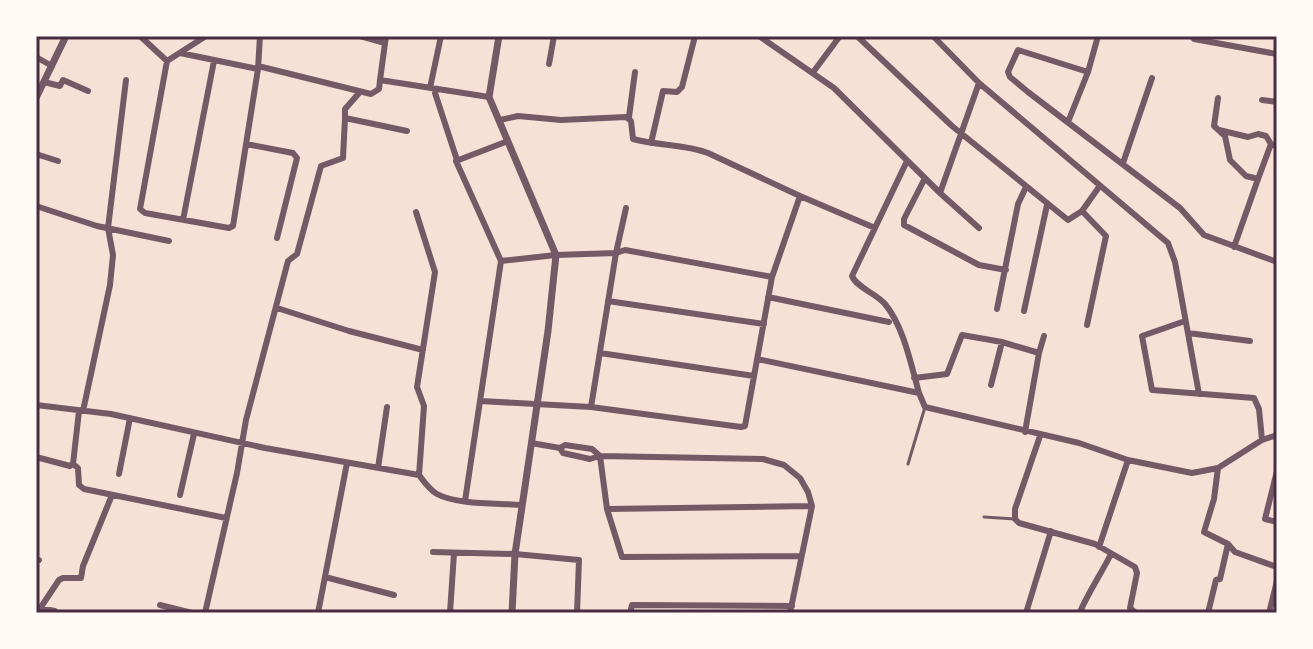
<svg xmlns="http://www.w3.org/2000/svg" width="1313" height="649" viewBox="0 0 1313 649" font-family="'Space Grotesk',sans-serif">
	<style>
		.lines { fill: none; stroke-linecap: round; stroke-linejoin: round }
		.service { stroke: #755966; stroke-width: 3 }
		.minor { stroke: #755966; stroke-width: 6 }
		.tertiary { stroke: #755966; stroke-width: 7 }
		.neatline { fill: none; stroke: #4a2c40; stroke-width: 3 }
	</style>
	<rect width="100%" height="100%" fill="#f7e1d7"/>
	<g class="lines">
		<path class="service" d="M908,464L925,407
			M984,517L1015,519"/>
		<path class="minor" d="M140,36L167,61
			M206,36L167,61L140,209L145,213L229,228L233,226L258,69L260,36
			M360,36L385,43
			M759,36L834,88L940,193L979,228
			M857,36L952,126L1068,220L1082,211L1099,187
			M933,36L979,83L1168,243L1175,262L1199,394
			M1192,36L1194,39L1277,54
			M180,53L258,69
			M36,57L52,66
			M549,64L554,36
			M258,66L371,94L379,89L380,80L489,97
			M814,71L840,36
			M1088,72L1018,50L1008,72L1010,77L1028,92L1180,208L1204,235L1277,262
			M380,80L386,36
			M44,82L60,86L63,80L88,91
			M430,88L441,36
			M437,89L435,93L457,160
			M360,92L345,109V118L407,131
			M1218,98L1214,126L1225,136L1230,160L1246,176L1258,179L1234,247
			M1262,100L1277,102
			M629,117L635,72
			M500,120L518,116L561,120L626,117L631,121L633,139C658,146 684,144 708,153L800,196L875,228
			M1068,122L1088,72L1098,36
			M1219,130L1248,137L1258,134L1266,136L1271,144
			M651,143L663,91L677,92L682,87L695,36
			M246,144L293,153L297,158L277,238
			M36,154L58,161
			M907,161L852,276C857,288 876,293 885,304C904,327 911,365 919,393
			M1123,163L1152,78
			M925,178L904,219V225L979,265L1006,270
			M1258,179L1271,144L1277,146
			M940,193L979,83
			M36,206L97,226L169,241
			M1082,211L1106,236L1087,325
			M416,212L435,272L417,387L424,406L419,475
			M183,220L214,61
			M501,261L556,255L616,253L625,250L772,277
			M501,261L456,161L508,141
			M768,297L889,322
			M608,301L764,324
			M277,308L349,331L423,350
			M997,309L1018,204L1026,187
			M1024,311L1047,205
			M1185,321L1142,336L1152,390L1254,398L1259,409L1262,440
			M1188,333L1250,341
			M600,353L754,376
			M1039,353L1044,336
			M757,359L919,393L925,407L1079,443L1128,460L1192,473L1218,468L1262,440L1277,435
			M914,378L947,374L962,335L1002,342L1039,353L1025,432
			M991,385L1002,342
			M480,401L591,407L741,427L745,426L772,277L800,196
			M36,405L111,414L265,448L419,475C424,482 430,490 437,494C457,505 498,503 521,505
			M591,407L616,253L626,208
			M83,411L110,285L113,255L108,228L126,80
			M1040,436L1015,509V519L1019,523L1095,544L1135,567L1137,573L1130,608L1136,613
			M531,443L560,448L565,445L592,449L600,456L607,509L622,557L801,556
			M560,448L563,453L590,459L600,456L763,459L784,465L800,478L808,492L812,506L790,613
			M36,457L70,466L73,464
			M73,464L78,468L79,485L84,489L226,518
			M73,464L79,411
			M378,468L387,407
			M1218,468L1214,499L1204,532L1228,544L1235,552L1277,567
			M1277,471L1265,519L1277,522
			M119,474L130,418
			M180,495L194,434
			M465,501L501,261
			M607,509L812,506
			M1099,547L1128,460
			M433,552L515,554L579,560L577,613
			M36,559L39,560
			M325,577L394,595
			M160,605L192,613
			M39,608L55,611
			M1080,612C1089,591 1101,574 1111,554
			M37,613L59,580L63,578H81L83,566L112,495
			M205,613L237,473L246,420L288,261L297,254L321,166L343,158L345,118
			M318,613L347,463
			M450,613L454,553
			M630,613L632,605L792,606
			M1026,613L1051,531
			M1208,613L1216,580L1220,579L1228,544
			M1269,613L1277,581"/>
		<path class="tertiary" d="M499,36L489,97L556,255L548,331L515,554L512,613
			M36,98L66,36"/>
	</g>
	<rect width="1313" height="649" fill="none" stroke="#fffaf5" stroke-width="76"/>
	<rect x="38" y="38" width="1237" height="573" class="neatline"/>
</svg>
